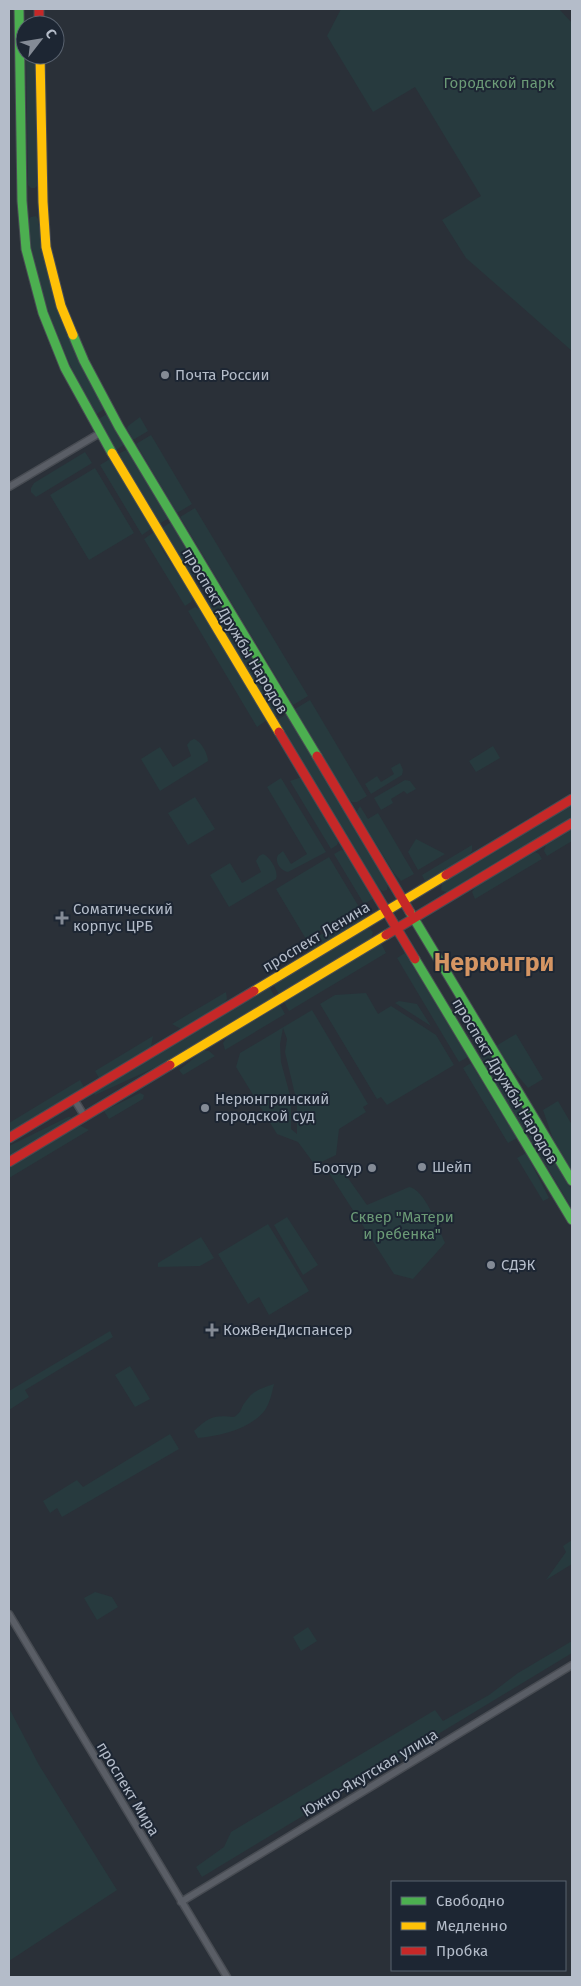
<svg xmlns="http://www.w3.org/2000/svg" width="581" height="1986" viewBox="0 0 581 1986" font-family="'Fira Sans',sans-serif">
	<style>
		.green { fill: #273a3e; fill-rule: evenodd }
		.lines { fill: none; stroke-linecap: round; stroke-linejoin: round }
		.street-casing { stroke: #484c53; stroke-width: 9 }
		.fast-casing { stroke: #484c53; stroke-width: 11 }
		.slow-casing { stroke: #484c53; stroke-width: 11 }
		.jam-casing { stroke: #484c53; stroke-width: 11 }
		.street { stroke: #5a5e66; stroke-width: 6 }
		.fast { stroke: #4caf50; stroke-width: 9 }
		.slow { stroke: #ffc107; stroke-width: 9 }
		.jam { stroke: #c62828; stroke-width: 9 }
		.poi-dot { fill: #848b96; stroke: #1d2633; stroke-width: 2 }
		.labels { text-anchor: middle; stroke-width: 4; stroke-linejoin: round; paint-order: stroke }
		.park-label { font-size: 15px; fill: #6b9a76; stroke: #1d2633 }
		.poi-label { font-size: 15px; fill: #b4bcc9; stroke: #1d2633; text-anchor: start }
		.street-label { font-size: 15px; fill: #b4bcc9; stroke: #1d2633 }
		.town-label { font-size: 25px; font-weight: bold; fill: #d59563; stroke: #1d2633 }
	</style>
	<rect width="100%" height="100%" fill="#2a3038"/>
	<path class="green" d="M341,9H559L572,23V351L466,258L442,220L481,196L415,87L373,112L327,36Z
		M26,55H36L38,185L35,188H31L28,185Z
		M36,216L38,219C46,289 71,348 104,409L95,415C62,351 35,293 28,220L31,217Z
		M107,414L125,444L116,450L97,420Z
		M140,417L148,431L133,440L127,429L128,426Z
		M151,435L192,504L177,513L136,444Z
		M128,449L169,518L159,524L118,454Z
		M85,452L92,463L36,497L31,492V488L34,483Z
		M110,459L152,528L142,535L100,465Z
		M95,468L134,533L89,560L50,495Z
		M195,508L308,696L293,705L180,517Z
		M171,522L200,570L199,574L195,576L189,574L162,528Z
		M154,532L163,551L193,597L191,602L185,606L144,539Z
		M212,597L217,599L284,710L275,716L208,604V599Z
		M195,607L201,610L267,720L257,727L188,611Z
		M310,700L367,796L357,802H352L349,800L295,709Z
		M287,714L388,883L387,890L383,891L379,889L277,720Z
		M194,739C201,741 208,754 208,761L160,791L141,759L160,747L173,767L191,756L187,745L190,741Z
		M493,746L500,758L476,772L469,761Z
		M400,763L403,770L402,775L371,794L365,784L377,776L381,782L394,774L391,768Z
		M302,777L339,839L337,845L331,849L290,781Z
		M281,778L326,852L288,872C281,871 274,862 278,855L283,851L291,864L307,854L267,787Z
		M405,780L410,781L416,789L407,794L404,791L391,799L393,803L381,810L374,798Z
		M195,797L215,829L188,845L168,813Z
		M572,804V818L448,893L441,890L442,883Z
		M360,806L368,819L378,813L414,874L401,881L394,873L358,815L357,811Z
		M572,829V841L547,856L544,851L546,845Z
		M416,839L445,854L418,870L408,852Z
		M472,845V851L469,855L425,881L422,875Z
		M341,850L346,851L374,898L364,904L334,854Z
		M535,852L539,854L542,859L475,899L472,892L476,886Z
		M263,854C270,857 279,871 276,879L229,907L210,875L230,863L242,883L261,872L256,861L259,856Z
		M329,857L359,907L306,939L276,889Z
		M361,911L366,918L314,949L307,950L302,946Z
		M364,929H370L373,932L371,939L279,994L273,984Z
		M381,943L386,953L289,1011L284,1002Z
		M405,953L468,1057L459,1062L397,958Z
		M269,986L275,997L165,1063L95,1095L93,1092Z
		M226,992L227,999L223,1004L181,1029L172,1024Z
		M366,993L378,1014L391,1006L436,1035L454,1065L387,1105L381,1097L377,1099L320,1004L335,995Z
		M399,1001L417,1004L431,1026L395,1003Z
		M280,1005L285,1014L225,1050L223,1043L227,1037Z
		M312,1010L368,1104L363,1107L366,1112L339,1129L336,1155L315,1165L298,1142L277,1134L236,1067L240,1053ZM283,1028L287,1039L285,1052L297,1103V1134L291,1129V1099L281,1062L280,1044Z
		M516,1034L543,1079L528,1088L506,1062L496,1046Z
		M153,1036L151,1047L99,1078L95,1071Z
		M488,1050L529,1118L525,1131L480,1056Z
		M203,1051H209L215,1056L183,1075L179,1070Z
		M471,1063L517,1138L508,1143L463,1068Z
		M80,1080L84,1087L9,1132V1123Z
		M140,1093L144,1095L143,1099L109,1119L104,1111Z
		M558,1101L572,1125V1171L553,1139L543,1110Z
		M68,1117H71L70,1120L9,1157V1146Z
		M533,1124L572,1190V1209L529,1137Z
		M81,1126L89,1130L9,1178V1168L75,1128Z
		M526,1153L549,1198L543,1201L517,1158Z
		M338,1164L367,1205L409,1187C425,1189 439,1229 445,1243L413,1279L394,1274L329,1173Z
		M287,1217L318,1265L303,1275L274,1225Z
		M268,1224L309,1291L269,1315L259,1297L248,1304L218,1254Z
		M201,1237L214,1258L200,1266L158,1267V1263Z
		M110,1331L113,1337L25,1390L29,1397L9,1410V1391Z
		M130,1366L150,1399L135,1407L115,1375Z
		M274,1384C272,1392 270,1403 265,1410C251,1429 220,1436 198,1438L194,1431C209,1417 213,1415 234,1417C243,1411 240,1408 246,1401C253,1390 263,1388 274,1384Z
		M170,1434L179,1449L62,1517L57,1508L50,1513L43,1501L77,1480L83,1487Z
		M572,1540V1564L546,1580L566,1552L563,1546Z
		M95,1592L112,1597L118,1607L97,1620L84,1598Z
		M308,1627L317,1641L301,1651L293,1637Z
		M572,1641V1653L202,1877L196,1867L224,1847L231,1832L435,1710L443,1721L489,1695L518,1673Z
		M9,1708L39,1765L117,1890L9,1961Z"/>
	<g class="lines">
		<defs>
			<path id="street" d="M9,487L100,433
				M74,1099L85,1117
				M9,1614L227,1977
				M181,1902L572,1665"/>
			<path id="fast" d="M19,9L22,201L26,249L43,313L65,368L112,453
				M73,335L84,361L119,427L317,756
				M410,912L572,1181
				M415,959L572,1220"/>
			<path id="slow" d="M40,55L43,202L46,247L61,306L73,335
				M112,453L279,732
				M254,991L446,875
				M170,1065L386,935"/>
			<path id="jam" d="M39,9V25
				M279,732L415,959
				M317,756L410,912
				M446,875L572,799
				M386,935L572,823
				M9,1138L254,991
				M9,1162L170,1065"/>
		</defs>
		<use href="#street" class="street-casing"/>
		<use href="#fast" class="fast-casing"/>
		<use href="#slow" class="slow-casing"/>
		<use href="#jam" class="jam-casing"/>
		<use href="#street" class="street"/>
		<use href="#fast" class="fast"/>
		<use href="#slow" class="slow"/>
		<use href="#jam" class="jam"/>
	</g>
	<g class="poi-dot">
		<circle cx="165" cy="375" r="5"/>
		<path d="M59.5 910.5h5v5h5v5h-5v5h-5v-5h-5v-5h5z"/>
		<circle cx="205" cy="1108" r="5"/>
		<circle cx="422" cy="1167" r="5"/>
		<circle cx="372" cy="1168" r="5"/>
		<circle cx="491" cy="1265" r="5"/>
		<path d="M209.5 1322.5h5v5h5v5h-5v5h-5v-5h-5v-5h5z"/>
	</g>
	<g class="labels">
		<g class="park-label">
			<text x="499" y="88">Городской парк</text>
			<text x="402" y="1222">Сквер "Матери<tspan x="402" dy="17">и ребенка"</tspan></text>
		</g>
		<g class="poi-label">
			<text x="175" y="380">Почта России</text>
			<text x="73" y="914">Соматический<tspan x="73" dy="17">корпус ЦРБ</tspan></text>
			<text x="215" y="1104">Нерюнгринский<tspan x="215" dy="17">городской суд</tspan></text>
			<text x="432" y="1172">Шейп</text>
			<text x="362" y="1173" text-anchor="end">Боотур</text>
			<text x="501" y="1270">СДЭК</text>
			<text x="223" y="1335">КожВенДиспансер</text>
		</g>
		<g class="street-label">
			<text transform="translate(235 631) rotate(59)" y="5">проспект Дружбы Народов</text>
			<text transform="translate(316 937) rotate(-31)" y="5">проспект Ленина</text>
			<text transform="translate(505 1081) rotate(59)" y="5">проспект Дружбы Народов</text>
			<text transform="translate(370 1773) rotate(-31)" y="5">Южно-Якутская улица</text>
			<text transform="translate(128 1789) rotate(59)" y="5">проспект Мира</text>
		</g>
		<g class="town-label">
			<text x="494" y="971">Нерюнгри</text>
		</g>
	</g>
	<rect width="581" height="1986" fill="none" stroke="#b4bcc9" stroke-width="20"/>
	<rect x="391" y="1881" width="175" height="90" fill="#1d2633" stroke="#59626f"/>
	<rect x="401" y="1897" width="25" height="8" fill="#4caf50" stroke="#59626f"/>
	<text x="436" y="1906" font-size="15" fill="#b4bcc9">Свободно</text>
	<rect x="401" y="1922" width="25" height="8" fill="#ffc107" stroke="#59626f"/>
	<text x="436" y="1931" font-size="15" fill="#b4bcc9">Медленно</text>
	<rect x="401" y="1947" width="25" height="8" fill="#c62828" stroke="#59626f"/>
	<text x="436" y="1956" font-size="15" fill="#b4bcc9">Пробка</text>
	<g transform="translate(40 40) rotate(59)"><circle r="24" fill="#1d2633" stroke="#59626f"/>
	<path d="M0-4L9 19L0 12L-9 19Z" fill="#848b96"/>
	<text y="-8" font-size="14" font-weight="bold" text-anchor="middle" fill="#b4bcc9">С</text>
	</g>
</svg>
